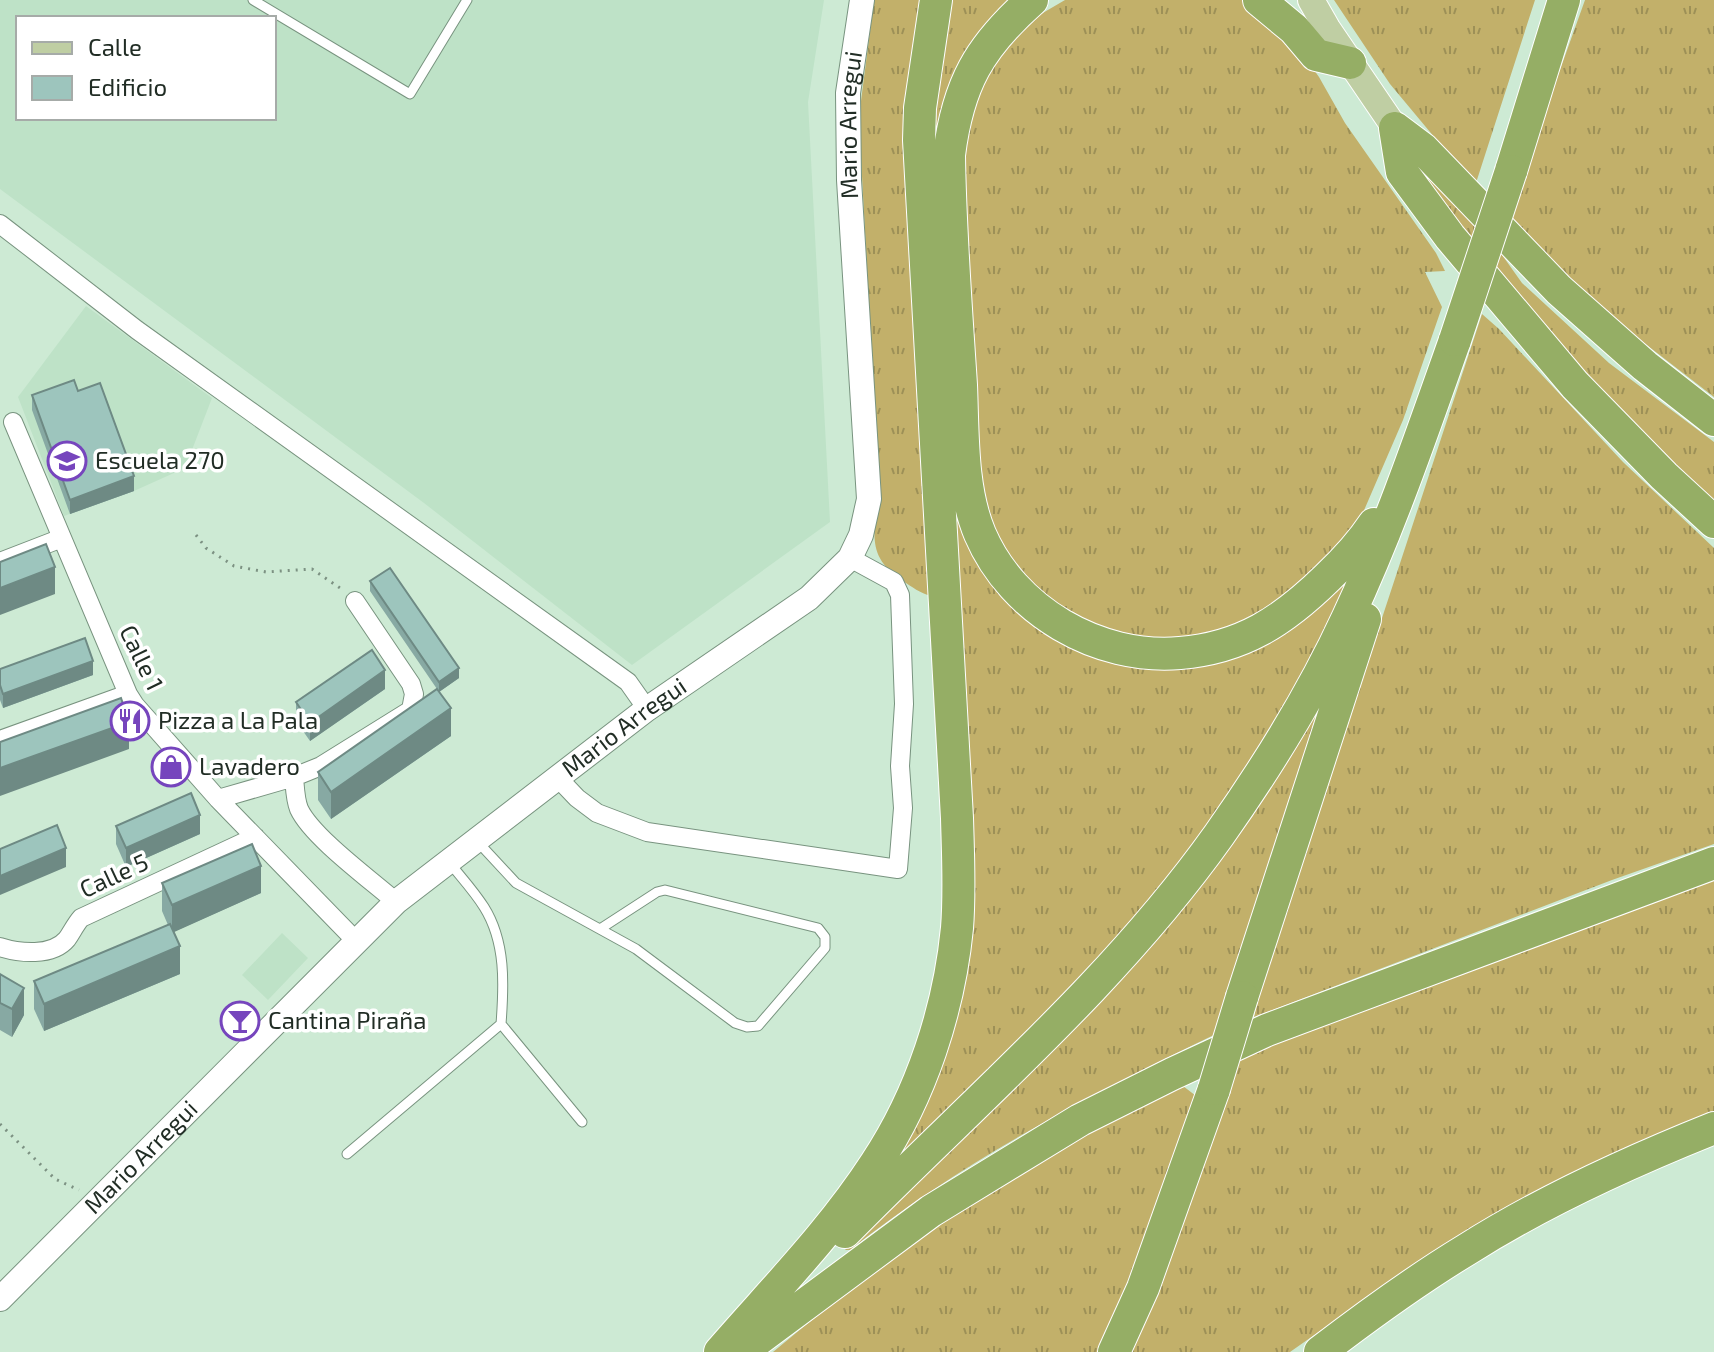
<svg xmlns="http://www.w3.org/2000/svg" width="1714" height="1352" viewBox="0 0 1714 1352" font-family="'Exo 2',sans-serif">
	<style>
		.built { fill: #bee2c7; fill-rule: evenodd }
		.grass { fill: url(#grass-tufts) }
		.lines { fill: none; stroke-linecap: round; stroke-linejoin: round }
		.lane-casing { stroke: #78937f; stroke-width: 11 }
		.street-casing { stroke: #78937f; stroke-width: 20 }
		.secondary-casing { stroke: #78937f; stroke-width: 26 }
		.primary-casing { stroke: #fff; stroke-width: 28 }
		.highway-casing { stroke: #fff; stroke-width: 34 }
		.path { stroke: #7c9182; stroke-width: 3; stroke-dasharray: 2 6; stroke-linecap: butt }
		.lane { stroke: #fff; stroke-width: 9 }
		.street { stroke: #fff; stroke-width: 18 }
		.secondary { stroke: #fff; stroke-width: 24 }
		.primary { stroke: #bfcea3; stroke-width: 26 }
		.highway { stroke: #95ae65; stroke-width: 32 }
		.highway-bridge-casing { stroke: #fff; stroke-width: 34; stroke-linecap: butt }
		.highway-bridge { stroke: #95ae65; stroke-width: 32 }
		.wall { fill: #87a9a3 }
		.shaded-wall { fill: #6e8a84 }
		.building { fill: #9dc5bd; stroke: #6e8a84; stroke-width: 2 }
		.labels { text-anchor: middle; stroke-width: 7; stroke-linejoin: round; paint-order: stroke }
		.street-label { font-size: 24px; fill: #212d25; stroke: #fff }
		.poi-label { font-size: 24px; fill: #212d25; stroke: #fff; text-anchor: start }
	</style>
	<defs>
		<pattern id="grass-tufts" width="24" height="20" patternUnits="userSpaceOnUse" patternTransform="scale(2)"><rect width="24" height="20" fill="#c2b06a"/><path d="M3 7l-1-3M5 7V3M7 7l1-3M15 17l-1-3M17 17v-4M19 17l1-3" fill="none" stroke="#9d9057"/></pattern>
	</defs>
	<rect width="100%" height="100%" fill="#cdead4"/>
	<path class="built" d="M0,0H824L808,102L830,522L632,665L424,503L0,189ZM18,18H274V118H18Z
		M86,306L212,398L185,468L134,491L64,516L18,397Z
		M282,933L308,958L268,1000L242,975Z"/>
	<path class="grass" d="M874,0H924L931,596C920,593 912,587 903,581C864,556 875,531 879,491L860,139L861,101Z
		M948,0H1017L948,98L989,569L1163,665L1339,578L1347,585L1281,719L1147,910L880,1185L953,996L931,125Z
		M1065,0H1243L1249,3L1290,36L1319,77L1345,123L1436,253L1445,271L1425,272L1442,307L1403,420L1362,515L1341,547L1290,600L1218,635L1155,643L1093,629L1031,589L996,538L978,486L962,158L975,95L1003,50L1041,14Z
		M1334,0H1535L1475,186L1390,84Z
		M1585,0H1714V397L1569,285L1508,229L1518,187Z
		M1420,170L1438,179L1500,252L1522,283L1609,363L1714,442V503L1574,361L1493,273Z
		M1482,314L1499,329L1623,462L1714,548V844L1612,880L1254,1017L1260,989Z
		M1361,594L1216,1034C1088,1096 961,1162 850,1250H845L1120,972Z
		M1714,879V1112L1658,1134L1410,1268L1290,1352H1132L1195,1191L1239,1057Z
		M1183,1086L1200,1099L1105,1352H773C897,1248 1036,1154 1183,1086Z"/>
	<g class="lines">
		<defs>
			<path id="lane" d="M253,0L410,94L467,0
				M477,841L516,883L636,949L735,1023L747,1027L758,1026L825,948V937L818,928L665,890L657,892L600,929
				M501,1024L582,1122
				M347,1154L501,1024C504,985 506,942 484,907C474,891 460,876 449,862"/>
			<path id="street" d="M0,224L137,330L628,682L647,709
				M13,422L128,694L135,705L218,799L357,942
				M0,562L62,538
				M0,740L128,694
				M294,777C295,787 295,799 299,809C312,837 371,880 396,902
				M557,777L577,798L597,813L647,832L898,869L903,808L900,766L904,704L900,595L894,582L850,558
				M218,799L294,777L321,766L411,710L414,694L411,684L355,601
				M0,947C19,953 52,957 67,939C72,932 75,925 81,918L255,837"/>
			<g id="secondary">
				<path id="s1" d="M0,1299L396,902L647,709L809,598L850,558L861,535L869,499L849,180L848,93L862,0"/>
			</g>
			<path id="primary" d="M1311,0L1327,28L1395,128"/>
			<path id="highway" d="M1032,0C979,47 958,84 949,155C950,232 956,308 961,385C963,433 961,489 980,534C1013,611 1098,660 1180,653C1242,648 1283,621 1327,578C1345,561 1360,545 1374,524
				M1259,0L1294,29L1316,55L1350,63
				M1395,128L1402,172L1450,237L1575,385L1664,476L1714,522
				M1395,128L1423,149L1559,290L1645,366L1714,420
				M1511,171L1564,0
				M1242,997L1365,619
				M845,1232C972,1103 1113,984 1219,835C1267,767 1313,693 1348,617C1390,527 1422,433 1455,340
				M720,1352C773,1291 832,1231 876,1163C921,1095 949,1010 957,928C960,892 958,855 957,818L919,140L920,108L936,0
				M741,1352L931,1211L1080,1120L1172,1074L1267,1030L1714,863
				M1114,1352L1143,1288L1214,1089
				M1320,1352C1367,1316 1415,1281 1466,1250C1543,1201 1629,1162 1714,1128"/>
		</defs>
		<use href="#lane" class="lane-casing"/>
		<use href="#street" class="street-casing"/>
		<use href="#secondary" class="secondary-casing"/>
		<use href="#primary" class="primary-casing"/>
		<use href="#highway" class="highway-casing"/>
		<path class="path" d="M196,535L206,548L234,566L266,572L312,569L343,590
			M0,1124L55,1179L79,1190"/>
		<use href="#lane" class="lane"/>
		<use href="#street" class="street"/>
		<use href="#secondary" class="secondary"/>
		<use href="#primary" class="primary"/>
		<use href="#highway" class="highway"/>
		<defs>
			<path id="highway-bridge" d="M1455,340L1511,171
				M1214,1089L1242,997"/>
		</defs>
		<use href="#highway-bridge" class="highway-bridge-casing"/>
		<use href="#highway-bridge" class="highway-bridge"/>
	</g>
	<path class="wall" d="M78,391L134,491L70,514L32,410V395Z
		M370,581L459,678L439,692L451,736L331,819L318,800V772L437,689L370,591Z
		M0,669L93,675L3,708L0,700Z
		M385,689L310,741L296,721V702Z
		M116,826L200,834L126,867L116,844Z
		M162,883L261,893L173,932L180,974L44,1031L34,1009V981L168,925L162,911Z
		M0,974L24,1015L12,1037L0,1030Z"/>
	<path class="shaded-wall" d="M134,476V491L70,514V500Z
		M55,567V594L0,615V588Z
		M93,661V675L3,708V694Z
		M459,668V678L439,692V682Z
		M385,670V689L310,741V723Z
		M451,708V736L331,819V792Z
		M129,722V749L0,796V768Z
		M200,815V834L126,867V848Z
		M66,848V867L0,895V876Z
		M261,866V893L172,933V905Z
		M180,946V974L44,1031V1004Z
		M24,988V1015L12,1037V1009Z"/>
	<path class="building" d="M74,380L78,391L100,383L134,476L70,500L32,395Z
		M46,544L55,567L0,588V562Z
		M390,568L459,668L439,682L370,581Z
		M85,638L93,661L3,694L0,685V669Z
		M372,650L385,670L310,723L296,702Z
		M437,689L451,708L331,792L318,772Z
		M121,698L129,722L0,768V742Z
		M191,793L200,815L126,848L116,826Z
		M57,825L66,848L0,876V849Z
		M252,844L261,866L172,905L162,883Z
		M170,924L180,946L44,1004L34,981Z
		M0,974L24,988L12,1009L0,1003Z"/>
	<defs>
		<symbol id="school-ring" viewBox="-11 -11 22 22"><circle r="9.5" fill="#fff" stroke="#7645bd" stroke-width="1.5"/><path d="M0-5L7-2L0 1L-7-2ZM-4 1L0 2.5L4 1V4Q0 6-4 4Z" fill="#7645bd"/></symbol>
		<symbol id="restaurant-ring" viewBox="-11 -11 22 22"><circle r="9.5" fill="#fff" stroke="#7645bd" stroke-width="1.5"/><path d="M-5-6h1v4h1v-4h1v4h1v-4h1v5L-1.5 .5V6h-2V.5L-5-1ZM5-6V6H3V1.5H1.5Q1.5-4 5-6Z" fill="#7645bd"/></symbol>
		<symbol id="shop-ring" viewBox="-11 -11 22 22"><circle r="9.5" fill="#fff" stroke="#7645bd" stroke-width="1.5"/><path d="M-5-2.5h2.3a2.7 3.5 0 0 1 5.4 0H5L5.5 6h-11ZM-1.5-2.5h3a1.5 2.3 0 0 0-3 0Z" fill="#7645bd"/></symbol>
		<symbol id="bar-ring" viewBox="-11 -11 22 22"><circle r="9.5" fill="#fff" stroke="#7645bd" stroke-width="1.5"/><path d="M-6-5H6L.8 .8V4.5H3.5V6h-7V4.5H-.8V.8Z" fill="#7645bd"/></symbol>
	</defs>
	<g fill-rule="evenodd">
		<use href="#school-ring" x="45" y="439" width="44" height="44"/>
		<use href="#restaurant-ring" x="108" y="699" width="44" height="44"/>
		<use href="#shop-ring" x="149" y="745" width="44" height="44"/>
		<use href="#bar-ring" x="218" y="999" width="44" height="44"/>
	</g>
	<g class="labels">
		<g class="street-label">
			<text dy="8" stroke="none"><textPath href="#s1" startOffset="1568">Mario Arregui</textPath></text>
			<text transform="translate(141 658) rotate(64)" y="8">Calle 1</text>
			<text dy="8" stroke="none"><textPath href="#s1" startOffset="848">Mario Arregui</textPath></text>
			<text transform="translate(114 876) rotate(-25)" y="8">Calle 5</text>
			<text dy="8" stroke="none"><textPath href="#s1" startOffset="200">Mario Arregui</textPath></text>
		</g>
		<g class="poi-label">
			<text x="95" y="469">Escuela 270</text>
			<text x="158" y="729">Pizza a La Pala</text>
			<text x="199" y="775">Lavadero</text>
			<text x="268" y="1029">Cantina Piraña</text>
		</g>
	</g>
	<rect x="16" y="16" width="260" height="104" fill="#ffffff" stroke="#a6aba8" stroke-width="2"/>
	<rect x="32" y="42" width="40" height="12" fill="#bfcea3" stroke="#a6aba8" stroke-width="2"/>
	<text x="88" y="56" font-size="24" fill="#212d25">Calle</text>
	<rect x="32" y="76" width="40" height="24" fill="#9dc5bd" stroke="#a6aba8" stroke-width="2"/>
	<text x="88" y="96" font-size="24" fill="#212d25">Edificio</text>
</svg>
